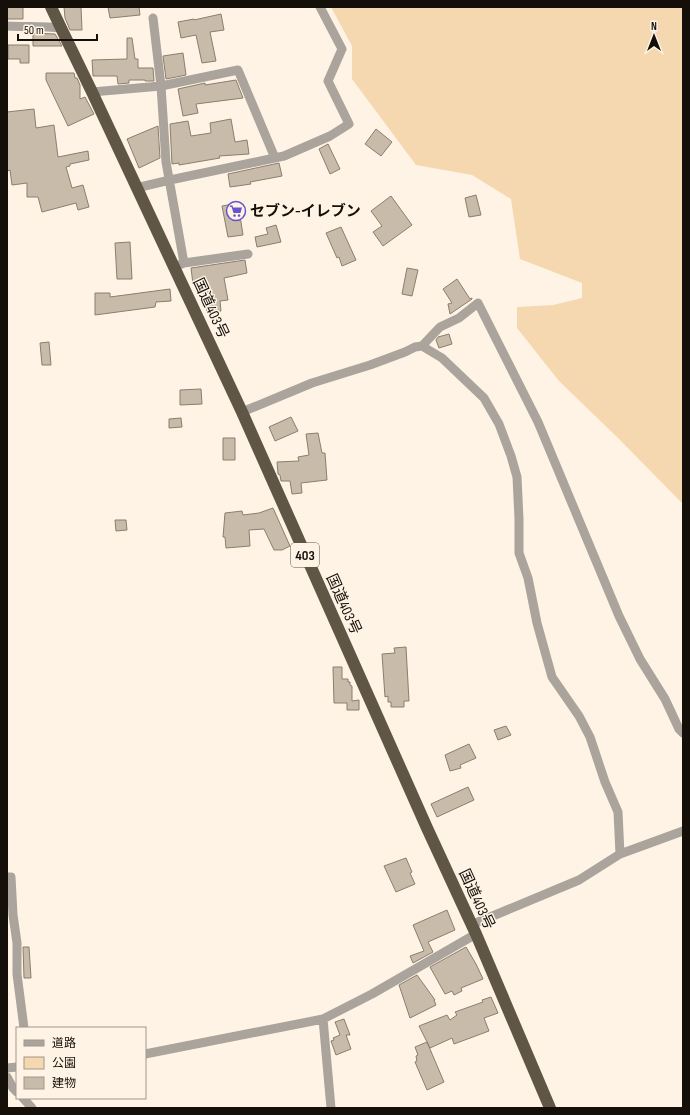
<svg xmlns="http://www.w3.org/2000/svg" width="690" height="1115" viewBox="0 0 690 1115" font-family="'Sofia Sans Condensed','Noto Sans JP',sans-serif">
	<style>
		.green { fill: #f5d8b0 }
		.building { fill: #c9bba9; stroke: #8a7e6d }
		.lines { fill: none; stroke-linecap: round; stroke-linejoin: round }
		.minor { stroke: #aaa49c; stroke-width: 9 }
		.trunk { stroke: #605646; stroke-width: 12 }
		.labels { text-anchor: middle; stroke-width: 3; stroke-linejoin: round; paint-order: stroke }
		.shield { fill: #fef3e4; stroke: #5a534b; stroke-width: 1 }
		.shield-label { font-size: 14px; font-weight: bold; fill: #140f09 }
		.poi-label { font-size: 15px; font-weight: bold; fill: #140f09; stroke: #fef3e4; text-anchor: start }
		.street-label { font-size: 15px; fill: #140f09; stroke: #fef3e4 }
	</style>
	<rect width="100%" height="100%" fill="#fef3e4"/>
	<path class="green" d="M331,7H683V504L617,437L559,381L517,328V307L553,305L582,298V283L520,259L511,199L472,175L416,165L352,79V46Z"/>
	<path class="building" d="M7,7H23V19H7Z
		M64,7H81L82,30H70L65,18Z
		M108,7H139L140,15L110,18Z
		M221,14L224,30L210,32L216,61L202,63L196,35L181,38L178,22L194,19V20Z
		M33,33L55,34L62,46H33Z
		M127,38H132L135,59H138V68H153L154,81H145V80H129V83L118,84L117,76H93L92,60L127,59Z
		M8,45H29V63H20V59H8Z
		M183,53L186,75L166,79L163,56Z
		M46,73H74L75,78H77L80,85V99L85,97L94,114L68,126L46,80Z
		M236,80L243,98L196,104L198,113L183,116L178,89L205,83V85Z
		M34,109L36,128L54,125L58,157L88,151L89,160L70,164V166L66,167L72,188L83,185L89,207L78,210L76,203L42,212L38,197H27V183L12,185L10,170L7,171V112Z
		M231,119L235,142L247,140L249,154L219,156L220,158L179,165V163L172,164L170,124L188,121L191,136L211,133L210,123Z
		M158,126L160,158L139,168L127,139Z
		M376,129L392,142L381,156L365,144Z
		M328,144L340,169L330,174L319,149Z
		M279,163L282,176L250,182L251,184L230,187L228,174Z
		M476,195L481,215L469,217L465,198Z
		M391,196L412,225L383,246L373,232L382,226L371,211Z
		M238,203L243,235L228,237L222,206Z
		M276,225L281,242L257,247L255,237L268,234L266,228Z
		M341,227L356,260L342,266L339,257L337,258L326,233Z
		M130,242L132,279H117L115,243Z
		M245,260L247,273L224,278L228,300L220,301L221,311L207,313L202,283L193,284L191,268Z
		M407,268L418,270L412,296L402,294Z
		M457,279L470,299L472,298V299L450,314L448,304L452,303L443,289Z
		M170,289L171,301L156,302L155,307L95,315V293H110V297Z
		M449,334L452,344L439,348L436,340L438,337Z
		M49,342L51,365H42L40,343Z
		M201,389L202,404L180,405V390Z
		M291,417L298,431L275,441L269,427Z
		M181,418L182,427L169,428V419Z
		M318,433L322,453H325L327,480L301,483L302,493L292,494L290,481H281L280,475L278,474L277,462L299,461L298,457L309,455L306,434Z
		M223,438H235V460H223Z
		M273,508L290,546L282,550H274L264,529L249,530L250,546L226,548L225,537H223L225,513L242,511L243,515L259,513Z
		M115,520H126L127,530L116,531Z
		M406,647L409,701H404V707H391V702H388V696L385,697L382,654L395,653L394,648Z
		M333,667H342V679H348V682H350V685L352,686V701L359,700V710H347V703H334Z
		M506,726L511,735L498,740L494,730Z
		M469,744L476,758L460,765L461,768L450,771L445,755Z
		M468,787L474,800L437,817L431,804Z
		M406,858L412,872L410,873L415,884L396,892L384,866Z
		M447,910L455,930L428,942L433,952L413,963L410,956L424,951L413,925Z
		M23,947H29L31,978H24Z
		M466,947L476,964L483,979L461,988L462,991L454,995L452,991L445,994L430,967Z
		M417,975L435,1000H434L436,1005L410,1018L399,985Z
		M491,997L498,1013L484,1018L489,1031L454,1044L452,1038L430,1048L419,1026L447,1015L450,1020L457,1015L455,1012L483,1002L482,1000Z
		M344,1019L350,1035H346L351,1049L336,1055L331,1041L334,1040L333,1038L340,1035L335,1022Z
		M427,1042L444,1082L427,1090L415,1062L417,1061L416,1056L418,1055L415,1047Z"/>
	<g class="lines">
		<path class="minor" d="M153,18L161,86L166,162L184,263
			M7,26C25,27 43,26 61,28
			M92,92L161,86L238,70L275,158
			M136,188L170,180L284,156L330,136L349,124L328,81L342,49L320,7
			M179,265L184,263L248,254
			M422,346L442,358L484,398L499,424L511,456L517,477L519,519V553L528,578L537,623L552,677L579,716L590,737L605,782L618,812L620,854
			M242,412L312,383L370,365L405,352L415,347L422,346L440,327L459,318L478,303L538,422L619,616L640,659L665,699L679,729L683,733
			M7,877H11L13,915L17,943V974L24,1028
			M471,925L579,880L620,854L683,831
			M323,1019L331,1108
			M145,1054L323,1019L372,994L476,934
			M7,1068L17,1067
			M7,1077L13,1088L17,1092
			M23,1098L32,1108"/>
		<path class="trunk" d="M51,7L61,28L92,92L242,412L427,828L476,934L550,1108"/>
	</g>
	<defs>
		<symbol id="supermarket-ring" viewBox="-11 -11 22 22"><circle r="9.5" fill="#fef3e4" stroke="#6754cd" stroke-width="1.5"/><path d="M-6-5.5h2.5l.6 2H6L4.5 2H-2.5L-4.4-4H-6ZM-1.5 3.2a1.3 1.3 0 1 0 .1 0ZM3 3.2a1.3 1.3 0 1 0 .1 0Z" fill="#6754cd"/></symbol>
	</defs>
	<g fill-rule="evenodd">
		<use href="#supermarket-ring" x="225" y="200" width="22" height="22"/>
	</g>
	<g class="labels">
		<rect class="shield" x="291" y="543" width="28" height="24" rx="3"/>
		<g class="shield-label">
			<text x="305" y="560">403</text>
		</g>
		<g class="poi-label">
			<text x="250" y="216">セブン-イレブン</text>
		</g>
		<g class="street-label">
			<text transform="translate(211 308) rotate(65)" y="5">国道403号</text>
			<text transform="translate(344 604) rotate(66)" y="5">国道403号</text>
			<text transform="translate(477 899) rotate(65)" y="5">国道403号</text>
		</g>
	</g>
	<rect width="690" height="1115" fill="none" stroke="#140f09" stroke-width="16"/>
	<rect x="16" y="1027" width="130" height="72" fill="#fef3e4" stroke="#a0988c"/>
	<rect x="24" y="1040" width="20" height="6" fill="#aaa49c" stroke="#a0988c"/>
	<text x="52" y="1047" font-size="12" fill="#140f09">道路</text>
	<rect x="24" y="1057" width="20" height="12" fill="#f5d8b0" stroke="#a0988c"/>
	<text x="52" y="1067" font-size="12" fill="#140f09">公園</text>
	<rect x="24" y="1077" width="20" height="12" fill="#c9bba9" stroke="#a0988c"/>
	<text x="52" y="1087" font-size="12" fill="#140f09">建物</text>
	<g transform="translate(654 36)" stroke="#fef3e4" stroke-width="3" paint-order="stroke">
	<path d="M0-3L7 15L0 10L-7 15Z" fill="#140f09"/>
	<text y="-6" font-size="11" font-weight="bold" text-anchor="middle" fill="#140f09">N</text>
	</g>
	<path d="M18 34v6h79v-6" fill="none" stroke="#140f09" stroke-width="2"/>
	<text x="24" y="34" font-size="12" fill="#140f09" stroke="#fef3e4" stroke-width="3" paint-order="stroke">50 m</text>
</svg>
